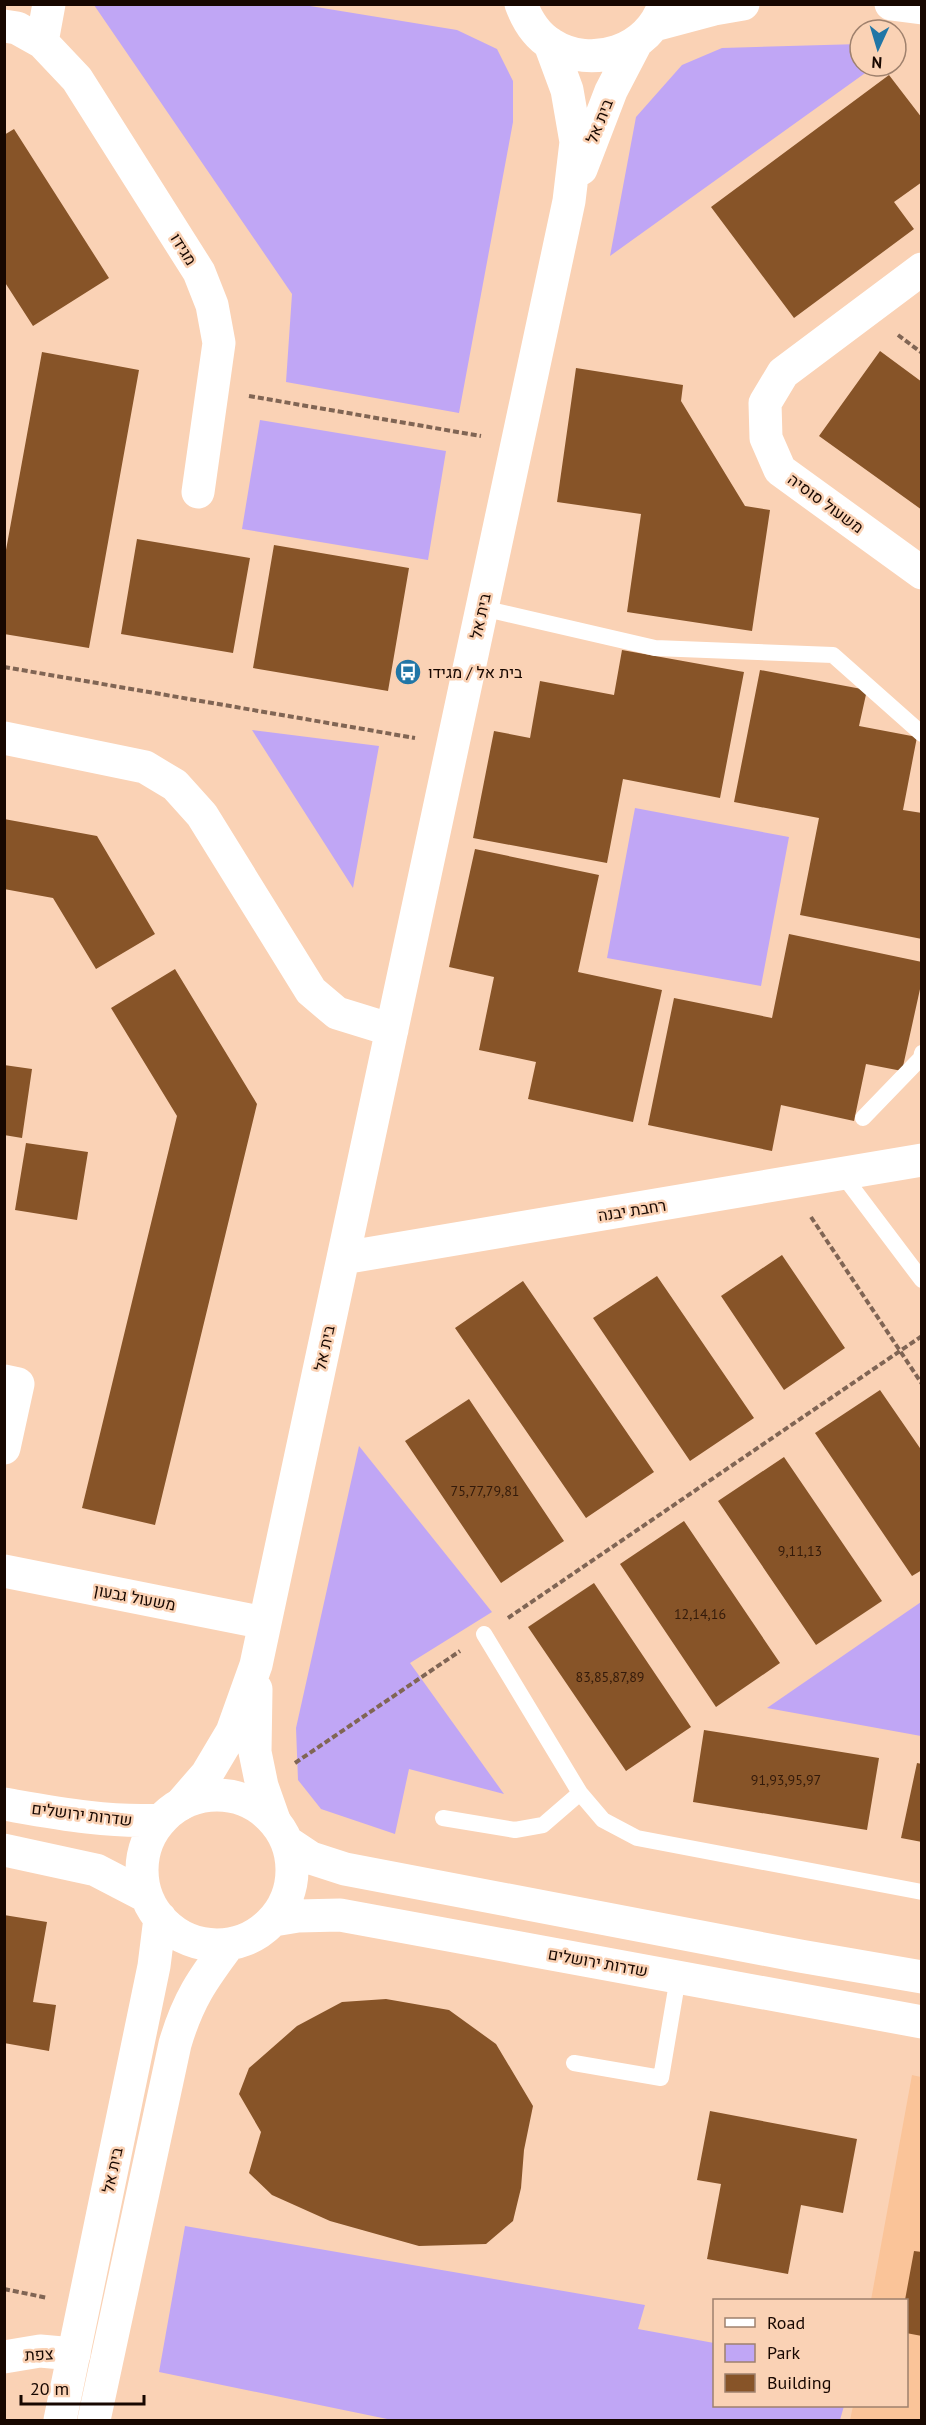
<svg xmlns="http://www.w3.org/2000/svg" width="926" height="2425" viewBox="0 0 926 2425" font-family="'PT Sans',Heebo,sans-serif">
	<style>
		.built { fill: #fac499 }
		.green { fill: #c0a6f5 }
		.building { fill: #875428 }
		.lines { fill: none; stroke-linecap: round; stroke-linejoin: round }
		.path { stroke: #806554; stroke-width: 4; stroke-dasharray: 6 3; stroke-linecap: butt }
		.lane { stroke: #fff; stroke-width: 16 }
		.street { stroke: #fff; stroke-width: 33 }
		.secondary { stroke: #fff; stroke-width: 33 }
		.labels { text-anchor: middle; stroke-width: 5; stroke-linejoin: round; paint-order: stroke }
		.number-label { font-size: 14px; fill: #331a0a }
		.street-label { font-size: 16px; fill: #170700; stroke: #fad2b5 }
		.poi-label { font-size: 16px; fill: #170700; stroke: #fad2b5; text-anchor: start }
	</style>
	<rect width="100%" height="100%" fill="#fad2b5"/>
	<path class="built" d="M912,2075L921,2077V2420H850L853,2406H906V2300H871Z"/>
	<path class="green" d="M94,5H304L457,30L497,49L513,81V122L459,413L286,382L292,294Z
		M860,44V66H875L610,256L636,117L682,65L722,48Z
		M260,420L446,451L428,560L242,529Z
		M252,730L379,746L353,888Z
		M635,808L789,837L761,986L607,958Z
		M359,1446L492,1612L410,1663L504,1794L409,1769L395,1834L321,1809L298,1780L296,1728Z
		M921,1602V1736L767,1708Z
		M185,2226L645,2305L638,2329L714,2343V2406H844L840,2420H392L159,2372Z"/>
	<path class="building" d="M889,75L922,118V182L894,202L914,229L794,318L711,207Z
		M14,129L109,278L33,326L4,281V135Z
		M880,351L922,382V510L819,436Z
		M42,352L139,370L89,648L4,634V561Z
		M576,368L683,385L681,401L745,506L770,510L752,631L627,612L641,514L557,502Z
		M137,539L250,558L233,653L121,634Z
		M274,545L409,568L388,691L253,668Z
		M622,650L744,672L720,798L623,779L607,863L473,838L494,731L530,738L540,681L614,695Z
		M760,670L867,690L859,726L917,737L903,810L922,813V939L800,915L819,818L734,802Z
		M4,819L97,836L155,934L96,969L53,898L4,889Z
		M475,849L599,875L578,972L662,990L633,1122L528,1099L536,1062L479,1050L494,977L449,967Z
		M789,934L922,962V980L902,1071L866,1064L854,1121L781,1105L772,1151L648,1125L674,998L772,1018Z
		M175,969L257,1104L155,1525L82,1508L177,1116L111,1008Z
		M4,1065L32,1069L22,1138L4,1135Z
		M26,1143L88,1152L77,1220L15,1210Z
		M782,1255L845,1348L784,1390L721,1296Z
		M657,1276L754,1418L690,1461L593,1318Z
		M523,1281L654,1472L586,1518L455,1328Z
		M880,1390L922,1451V1570L912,1576L815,1433Z
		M469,1399L564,1541L501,1583L405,1441Z
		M784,1457L882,1601L816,1645L718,1501Z
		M684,1521L780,1663L716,1707L620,1564Z
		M594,1583L691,1727L626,1771L528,1627Z
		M704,1730L879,1758L867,1830L693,1802Z
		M917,1763L922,1764V1842L901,1838Z
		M4,1915L47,1922L33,2002L56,2005L49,2051L4,2043Z
		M386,1999L449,2010L496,2044L533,2106L524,2150L521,2188L513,2221L486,2244L419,2246L330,2221L272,2195L249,2173L261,2132L239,2094L249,2068L297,2026L342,2002Z
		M710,2111L857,2139L843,2213L801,2205L788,2274L707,2259L721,2184L697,2180Z
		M914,2251L922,2252V2336L906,2333L905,2300Z"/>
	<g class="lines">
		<path class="path" d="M898,335L922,353
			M249,396L481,436
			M4,667L415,738
			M811,1217L922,1384
			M4,1239V1242
			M508,1618L922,1336
			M295,1763L460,1651
			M4,2289L48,2298"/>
		<path class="lane" d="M482,608L655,648L833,655L922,734
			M863,1118L921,1058L922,1053
			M842,1174L922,1280
			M484,1634L580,1793L603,1820L637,1838L922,1892
			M443,1818L515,1830L543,1825L580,1793
			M574,2063L661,2078L678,1977"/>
		<path class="street" d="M521,4C527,20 536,35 551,44C591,70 650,51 664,4
			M891,4L922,8
			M654,25L714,9L743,4
			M4,26L17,28L42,42L77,79L199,272L212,305L219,343L198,492
			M42,42L49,4
			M581,169L611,91L636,43
			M922,269L783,373L765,403L766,438L780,470L922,573
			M4,738L145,767L175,785L202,815L311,991L337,1013L392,1030
			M343,1258L922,1160
			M4,1381L18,1384L4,1448
			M4,1571L265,1623
			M256,1689L255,1752L262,1786L274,1820
			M181,1804L207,1774L232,1732L256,1665L569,201L576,142L567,90L550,44
			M4,2357L40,2351L74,2354"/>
		<path class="secondary" d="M142 1870a75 75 0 1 1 150 0a75 75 0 1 1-150 0Z
			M4,1804C56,1813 108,1823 160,1820
			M287,1842L311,1858L345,1869L800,1956L922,1977
			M4,1850L96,1870L146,1896
			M274,1920L298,1916L340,1915L922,2022
			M60,2420L154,1966L160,1918
			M94,2420L175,2044C188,2000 202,1980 229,1944"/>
	</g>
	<defs>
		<symbol id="bus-disc" viewBox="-11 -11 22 22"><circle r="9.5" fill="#2176a6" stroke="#fad2b5"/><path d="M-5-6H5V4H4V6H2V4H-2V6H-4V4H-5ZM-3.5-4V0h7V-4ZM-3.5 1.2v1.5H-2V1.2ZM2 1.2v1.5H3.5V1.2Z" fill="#fff"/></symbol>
	</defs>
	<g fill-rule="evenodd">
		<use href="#bus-disc" x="393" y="657" width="30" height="30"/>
	</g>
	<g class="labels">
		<g class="number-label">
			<text x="485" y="1496">75,77,79,81</text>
			<text x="800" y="1556">9,11,13</text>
			<text x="700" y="1619">12,14,16</text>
			<text x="610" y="1682">83,85,87,89</text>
			<text x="786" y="1785">91,93,95,97</text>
		</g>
		<g class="street-label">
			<text transform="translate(599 121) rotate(-68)" y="6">בית אל</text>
			<text transform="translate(184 249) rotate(58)" y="6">מגידו</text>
			<text transform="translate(826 503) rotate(36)" y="6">משעול סוסיה</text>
			<text transform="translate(480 616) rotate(-78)" y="6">בית אל</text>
			<text transform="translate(632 1210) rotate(-9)" y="6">רחבת יבנה</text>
			<text transform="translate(324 1348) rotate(-78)" y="6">בית אל</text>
			<text transform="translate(135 1597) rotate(11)" y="6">משעול גבעון</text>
			<text transform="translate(82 1814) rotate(7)" y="6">שדרות ירושלים</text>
			<text transform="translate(598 1962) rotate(10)" y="6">שדרות ירושלים</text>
			<text transform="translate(112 2170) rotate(-78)" y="6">בית אל</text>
			<text transform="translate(39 2354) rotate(-3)" y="6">צפת</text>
		</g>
		<g class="poi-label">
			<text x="428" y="678">בית אל / מגידו</text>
		</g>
	</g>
	<rect width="926" height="2425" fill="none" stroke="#170700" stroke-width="12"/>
	<rect x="713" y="2299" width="195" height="108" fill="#fad2b5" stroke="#9f816d" stroke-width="1.5"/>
	<rect x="725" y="2318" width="30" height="9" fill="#ffffff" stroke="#9f816d" stroke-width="1.5"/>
	<text x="767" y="2329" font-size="18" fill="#170700">Road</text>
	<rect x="725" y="2344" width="30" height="18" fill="#c0a6f5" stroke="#9f816d" stroke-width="1.5"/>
	<text x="767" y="2359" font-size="18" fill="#170700">Park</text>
	<rect x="725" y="2374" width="30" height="18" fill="#875428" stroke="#9f816d" stroke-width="1.5"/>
	<text x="767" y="2389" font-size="18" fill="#170700">Building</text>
	<g transform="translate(878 48) rotate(184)"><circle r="28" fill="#fad2b5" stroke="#9f816d" stroke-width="1.5"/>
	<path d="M0-4.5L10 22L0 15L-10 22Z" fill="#2176a6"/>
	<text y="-9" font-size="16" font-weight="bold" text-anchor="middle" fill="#170700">N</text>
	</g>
	<path d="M21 2395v9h123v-9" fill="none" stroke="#170700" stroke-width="3"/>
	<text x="30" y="2395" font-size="18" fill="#170700" stroke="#fad2b5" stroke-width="4.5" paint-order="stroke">20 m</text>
</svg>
